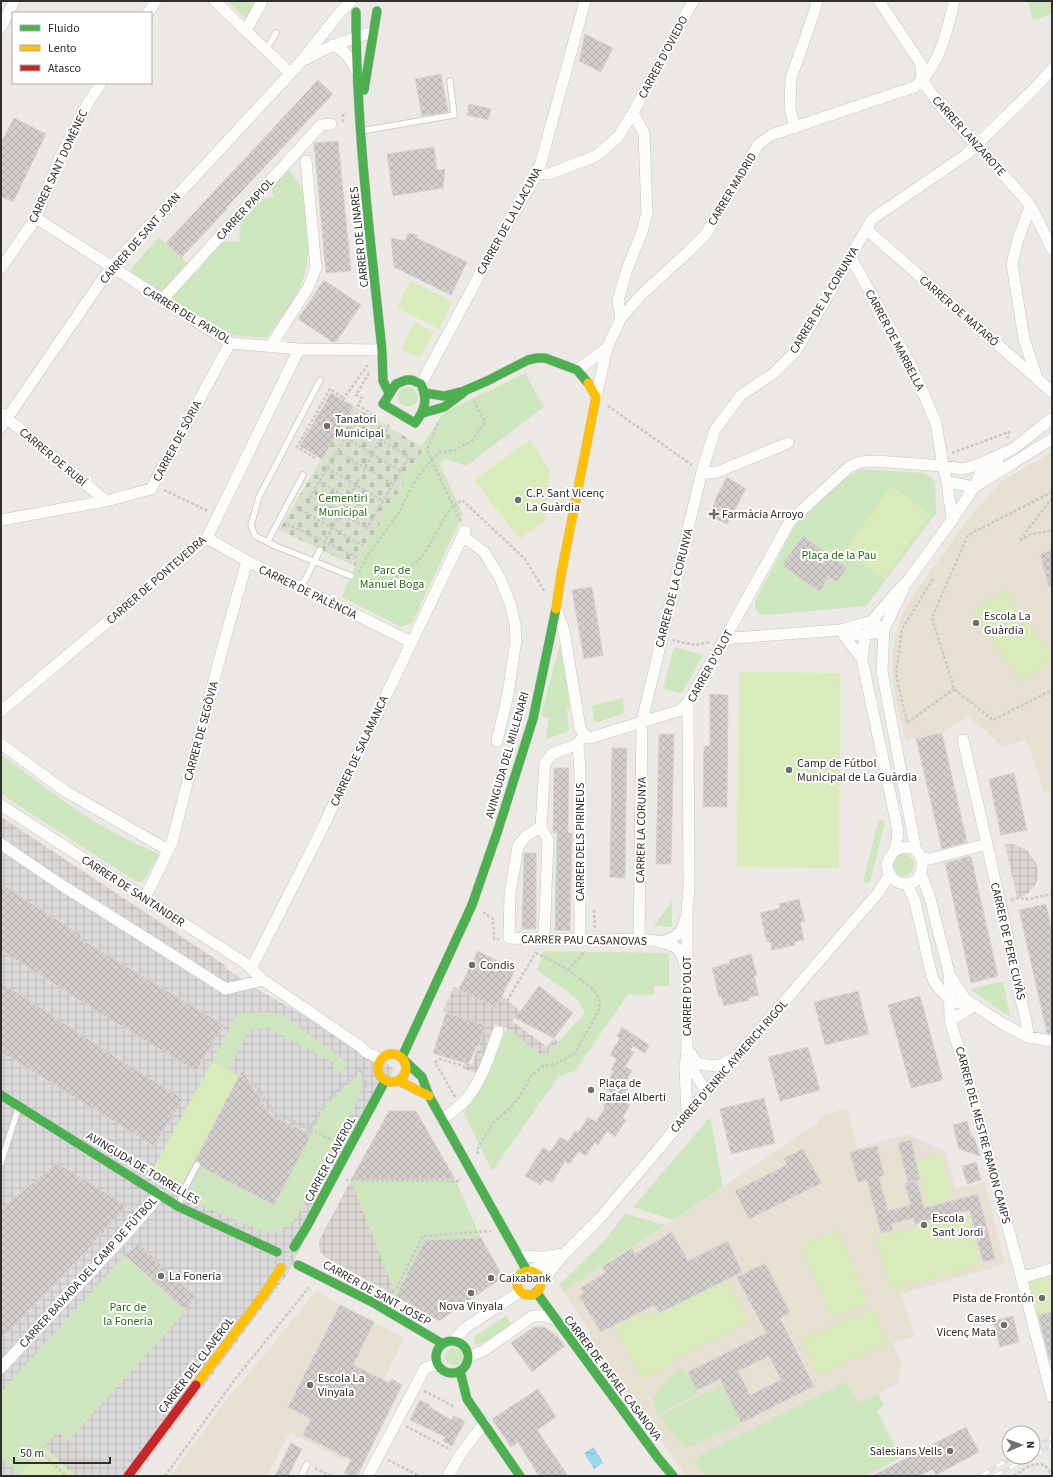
<svg xmlns="http://www.w3.org/2000/svg" width="1053" height="1477" viewBox="0 0 1053 1477" font-family="'Source Sans 3',sans-serif">
	<style>
		.industrial { fill: url(#industrial-grid) }
		.education { fill: #e6e0d3 }
		.green { fill: #cee6be }
		.cemetery { fill: url(#cemetery-stones) }
		.pitch { fill: #d9eabb }
		.plaza { fill: url(#plaza-grid) }
		.water { fill: url(#water-ripples) }
		.building { fill: url(#building-cross-hatch); stroke: #d7d4d0; fill-rule: evenodd }
		.lines { fill: none; stroke-linecap: round; stroke-linejoin: round }
		.lane-casing { stroke: #c5c4c5; stroke-width: 7 }
		.street-casing { stroke: #c5c4c5; stroke-width: 12 }
		.fast-casing { stroke: #c5c4c5; stroke-width: 10 }
		.slow-casing { stroke: #c5c4c5; stroke-width: 10 }
		.jam-casing { stroke: #c5c4c5; stroke-width: 10 }
		.path { stroke: #c9c9c8; stroke-width: 2.5; stroke-dasharray: 3 2; stroke-linecap: butt }
		.lane { stroke: #fcfcfb; stroke-width: 5.5 }
		.street { stroke: #fcfcfb; stroke-width: 11 }
		.fast { stroke: #4caf50; stroke-width: 9 }
		.slow { stroke: #ffc107; stroke-width: 9 }
		.jam { stroke: #c62828; stroke-width: 9 }
		.rail-casing { stroke: #dfdfe1; stroke-width: 4.5 }
		.rail { stroke: #fff; stroke-width: 3; stroke-dasharray: 9; stroke-linecap: butt }
		.poi-dot { fill: #706f6e; stroke: #fff; stroke-width: 1.5 }
		.labels { text-anchor: middle; stroke-width: 4; stroke-linejoin: round; paint-order: stroke }
		.street-label { font-size: 12px; fill: #2e2e2e; stroke: #fff }
		.poi-label { font-size: 12px; fill: #2e2e2e; stroke: #fff; text-anchor: start }
		.park-label { font-size: 12px; fill: #2c6e1b; stroke: #fff }
	</style>
	<defs>
		<pattern id="industrial-grid" width="8" height="8" patternUnits="userSpaceOnUse"><rect width="8" height="8" fill="#dcd9db"/><path d="M0 4h8M4 0v8" fill="none" stroke="#bdbbbc"/></pattern>
		<pattern id="cemetery-stones" width="16" height="16" patternUnits="userSpaceOnUse"><rect width="16" height="16" fill="#d8e0cc"/><path d="M2 7V4a2 2 0 0 1 4 0v3zM10 15v-3a2 2 0 0 1 4 0v3z" fill="#bac0b0"/></pattern>
		<pattern id="plaza-grid" width="8" height="8" patternUnits="userSpaceOnUse"><rect width="8" height="8" fill="#dad6d2"/><path d="M0 4h8M4 0v8" fill="none" stroke="#bbb8b5"/></pattern>
		<pattern id="water-ripples" width="26" height="14" patternUnits="userSpaceOnUse"><rect width="26" height="14" fill="#99d6ec"/><path d="M2 4q2-2 4 0t4 0M15 11q2-2 4 0t4 0" fill="none" stroke="#84b8cb"/></pattern>
		<pattern id="building-cross-hatch" width="8" height="8" patternUnits="userSpaceOnUse"><rect width="8" height="8" fill="#d1cecb"/><path d="M0 0l8 8M0 8l8-8" fill="none" stroke="#b4b1af"/></pattern>
	</defs>
	<rect width="100%" height="100%" fill="#ece8e4"/>
	<path class="industrial" d="M1,820L260,991L361,1047L394,1069L286,1276L137,1476H1Z"/>
	<path class="education" d="M1052,452V792H1044L1026,739L1002,747L985,730L967,716L942,733L906,740L900,719L895,694L892,670L893,652L897,631L902,615L915,593L965,523L1000,482Z
		M847,1108L857,1148L907,1134L945,1151L955,1189L985,1182L1005,1264L901,1294L915,1336L893,1343L901,1363L898,1383L878,1394L884,1406L877,1410L901,1458L868,1476H686L590,1340L589,1329L563,1291L669,1224L813,1126L818,1124L820,1116Z
		M316,1291L340,1305L404,1338L344,1461L290,1432L267,1476H171L230,1395L248,1375Z"/>
	<path class="green" d="M227,1H262L251,23Z
		M1028,1H1047L1052,4V14L1033,20Z
		M288,169L301,186L305,193C307,226 314,261 298,291C290,308 277,323 267,338L230,335L174,300L133,273L131,270L134,265L159,237L197,272L221,241L239,242L241,222L260,199L274,197L271,187Z
		M525,373L544,407L466,466L444,458L440,465L463,514L412,623L401,627L342,597L355,566L424,448L421,447L440,418L447,411Z
		M398 397a10 10 0 1 1 20 0a10 10 0 1 1-20 0Z
		M860,469L925,473L935,481L936,513L866,606L767,615L759,614L755,608V601L796,524L844,479Z
		M560,644L570,708L567,709L569,731L546,739L549,718L541,716Z
		M674,647L703,655L682,693L663,689Z
		M623,698L624,713L598,722L594,721L592,706Z
		M1,754C38,782 79,815 120,836C132,842 145,848 157,853L159,856L144,880L140,882L135,881L1,794Z
		M879,819L885,821L870,883L863,882Z
		M892 865a11 11 0 1 1 22 0a11 11 0 1 1-22 0Z
		M672,901V927L654,926Z
		M544,951L669,953V986H654V995L628,994L575,1071L559,1076L492,1171L464,1113L482,1080L507,1028L544,1057L585,1013L576,998L537,970Z
		M1003,981L1010,1017L970,989Z
		M268,1012L286,1017L349,1064L337,1074L332,1072L336,1064L269,1028L249,1029L228,1071L212,1062L238,1013Z
		M360,1073L363,1085L358,1099L296,1219C285,1229 275,1234 261,1231L189,1200L187,1195L201,1167L274,1205L326,1105Z
		M710,1117L723,1187L674,1220L633,1207Z
		M455,1179L481,1238L425,1240L396,1296L351,1180Z
		M625,1214L666,1225L563,1291L559,1285L606,1239Z
		M125,1255L186,1311L68,1441L58,1432L20,1475L1,1458V1392Z
		M506,1316L511,1324L483,1343L476,1345L474,1342V1338L476,1335Z
		M445 1357a9 9 0 1 1 18 0a9 9 0 1 1-18 0Z
		M682,1369L685,1374L688,1372L699,1394L658,1414L652,1401C660,1388 668,1376 682,1369Z
		M846,1382L858,1403L878,1394L884,1406L877,1410L900,1458L864,1476H706L695,1463L700,1455Z
		M722,1384L741,1423L690,1447L680,1442L659,1417Z"/>
	<path class="cemetery" d="M353,406L424,448L355,566L279,530Z"/>
	<path class="pitch" d="M410,281L452,302L439,329L397,308Z
		M415,322L434,332L420,358L401,349Z
		M530,440L550,470L545,521L520,539L474,480Z
		M891,486L930,514L884,579L845,551Z
		M1004,589L1052,656V659L1022,682L971,612Z
		M739,672L840,673L839,868L737,867Z
		M212,1062L239,1076L181,1186L152,1170Z
		M941,1154L952,1198L928,1205L917,1160Z
		M967,1213L981,1265L890,1290L876,1238Z
		M838,1230L868,1303L832,1319L800,1246Z
		M1052,1275V1312L1037,1315L1028,1281Z
		M727,1280L748,1323L673,1360L674,1363L641,1379L616,1327L649,1311L652,1317Z
		M873,1308L888,1344L817,1375L802,1339Z
		M44,1447L76,1476H19Z"/>
	<path class="plaza" d="M1,817L226,966L222,973L1,827Z
		M1005,844H1013L1027,850L1036,863L1038,872L1037,881L1034,887L1027,894L1017,898Z
		M454,987L496,1008L502,996L520,1011L512,1021L547,1047L554,1038L558,1042L544,1057L507,1028L495,1024L477,1073L463,1069L465,1063L472,1065L485,1026L443,1011Z
		M351,1180L396,1296L327,1258L321,1253L319,1248V1242L321,1237Z
		M58,1432L68,1441L107,1476H76L44,1447Z"/>
	<path class="water" d="M594,1447L603,1463L594,1469L584,1453Z"/>
	<path class="building" d="M585,34L613,48L601,72L579,61Z
		M441,74L448,112L422,116L415,79Z
		M318,80L333,94L226,208L227,209L181,258L166,243Z
		M469,104L491,109L488,120L467,115Z
		M14,118L46,134L13,202L1,196V143Z
		M338,141L351,271L326,273L314,143Z
		M434,147L437,170L445,169L443,188L393,196L387,154Z
		M408,233L417,235V238L467,262L451,295L394,267L391,238L405,241Z
		M324,280L361,305L336,342H333L298,319Z
		M331,393L353,406L322,459L300,446Z
		M727,477L746,489L727,524L710,516L717,496Z
		M803,536L847,568L837,582L829,577L819,592L782,565Z
		M1052,550V586L1049,587L1040,554Z
		M592,587L603,655L584,659L572,590Z
		M710,694L728,695L727,807H703L704,746H710Z
		M942,733L967,842L942,849L916,739Z
		M659,734H674L671,864H656Z
		M612,748H627L625,878L610,877Z
		M554,768H569L568,833H572L570,931L555,930L557,833H553Z
		M1014,773L1027,830L1001,835L989,779Z
		M524,853H536V929H522Z
		M970,856L971,857L998,976L971,983L945,863Z
		M1,884L81,935L79,938L224,1025L196,1071L95,1010L1,950Z
		M799,899L805,921L800,922L804,940L794,942L795,945L772,950L770,942H767L760,913L780,908L779,904Z
		M1046,904L1052,932V1034L1047,1033L1019,910Z
		M478,951L515,970L496,1008L459,989Z
		M751,954L757,975L754,976L759,995L748,998L749,1000L724,1006L721,996L719,997L712,968L730,963L729,960Z
		M1,982L117,1058L183,1099L154,1146L1,1052Z
		M539,986L573,1013L554,1038L515,1018Z
		M858,991L869,1034L825,1045L814,1002Z
		M920,996L943,1080L911,1088L888,1005Z
		M446,1013L485,1025L480,1041L468,1064L433,1053Z
		M622,1027L649,1045L645,1053L633,1046L630,1050L634,1052L625,1066L632,1071L623,1085L628,1088L621,1099L630,1105L622,1118L626,1120L615,1137L607,1131L598,1145L595,1142L586,1156L578,1151L570,1164L565,1161L552,1183L545,1179L541,1185L525,1176L543,1147L550,1152L560,1137L568,1142L575,1131L578,1133L588,1117L596,1122L605,1107L603,1105L611,1092L604,1088L614,1071L611,1070L617,1059L610,1055L620,1038L617,1036Z
		M808,1047L820,1090L780,1101L768,1057Z
		M242,1070L270,1115L311,1135L274,1205L201,1167V1164L199,1161L195,1162Z
		M764,1098L775,1143L731,1154L720,1109Z
		M389,1111H416L455,1179L351,1180Z
		M967,1121L972,1138L974,1137L980,1156L959,1149L953,1125Z
		M911,1140L920,1180L908,1182L898,1143Z
		M877,1146L884,1175L879,1177L888,1211L911,1205L905,1183L917,1181L924,1208L978,1194L995,1259L983,1262L970,1210L915,1224L914,1218L891,1224L893,1230L881,1233L867,1180L858,1182L850,1152Z
		M803,1149L821,1183L749,1219L735,1191L787,1165L784,1158Z
		M976,1162L981,1180L967,1184L962,1166Z
		M57,1163L127,1206L86,1251L1,1339V1209Z
		M672,1232L688,1261L728,1241L742,1272L659,1313L654,1305L601,1332L579,1296L584,1293L581,1288L606,1272L602,1267L632,1248L635,1254Z
		M481,1238L503,1277L439,1321L396,1296L425,1240Z
		M139,1244L195,1297L186,1311L125,1255Z
		M765,1263L790,1313L780,1318L814,1386L741,1423L720,1379L697,1390L688,1372L766,1333L737,1277ZM769,1356L781,1380L750,1395L738,1371Z
		M340,1305L374,1322L353,1365L389,1383L392,1379L402,1385L357,1476H351L344,1473L351,1460L303,1435L311,1419L288,1407Z
		M1052,1312V1360L1050,1361L1038,1315Z
		M1013,1316L1019,1342L1000,1347L993,1321Z
		M534,1327H544L557,1336L565,1346L532,1372L511,1343Z
		M538,1389L556,1417L537,1430L568,1476H539L518,1442L511,1447L492,1419Z
		M420,1400L430,1405L429,1407L452,1420L454,1416L465,1421L452,1446L443,1441L445,1437L410,1420Z
		M966,1427L979,1452L936,1475L933,1469L920,1476H872Z
		M291,1443L302,1449L288,1476H275Z"/>
	<g class="lines">
		<defs>
			<path id="lane" d="M266,50L276,33
				M361,131L454,115L450,81
				M320,380L259,497L251,525L255,536L278,547L351,576
				M268,541L303,475
				M299,587L305,580L320,550
				M1,1163L19,1106
				M179,1205L184,1190L197,1165
				M301,1476L307,1464"/>
			<path id="street" d="M215,1L290,73
				M879,1L921,64L922,80L944,111L976,144L1025,199L1034,212L1052,249
				M148,13L156,1
				M1,27L14,1
				M246,31L262,1
				M332,45C345,50 350,59 356,70
				M306,59C328,46 349,40 373,32
				M795,128L790,108L791,78L814,13L817,1
				M538,173L549,174L596,156L618,137L633,113L693,1
				M1030,207L1018,239L1012,264L1024,339L1037,378
				M36,218L230,343L299,349L382,350
				M866,229L1052,392
				M850,256L911,365L936,423L943,466L947,482L952,520
				M1,268L36,218L59,159L88,103L101,83
				M162,300L321,125L331,124
				M621,318L618,301L626,272L642,232L647,213L644,133L633,113
				M270,347L308,288L316,268L306,161
				M577,370L607,348
				M421,384L502,233L538,173L585,1
				M596,397L607,348L621,318L642,294L688,252L706,234L758,145L771,135L914,87C939,68 948,30 954,1
				M2,414L106,501
				M1,427L111,267L299,64L337,16L351,1
				M702,471L715,473L788,443
				M947,482L974,487L1052,439
				M1,520L106,501L151,489L230,343
				M463,536L484,552L500,578L511,606L515,624L516,640L508,694L497,741
				M207,538L247,561L411,642
				M903,590L884,629L882,671L916,851
				M556,609L564,631L580,728L584,735
				M840,630C862,637 862,638 884,629
				M840,630L862,659
				M723,642L733,638L840,630L872,621L876,624
				M1,711L207,538L299,349
				M584,735L590,738L681,710L688,702
				M963,740L987,844
				M1,744L65,791L168,850
				M578,744L580,772V940
				M1,805L245,963L263,980L361,1047L366,1052L381,1059
				M541,827L526,836L518,846L510,894L509,938C538,939 567,940 596,940C619,940 654,936 675,947C681,950 683,959 685,966
				M541,827L545,763L552,754L578,744L581,739
				M541,827L548,840L544,939
				M1,844L60,884L226,989L263,980
				M895,850C935,835 927,898 896,881C891,878 888,872 887,866C887,858 893,855 895,849C897,844 897,837 898,831L862,659L864,643L872,621L894,595L907,582L918,567L952,520L974,487L980,474L998,460
				M922,858L930,859L987,844L1027,1026L1028,1037
				M921,873L930,898L949,973L950,1021L965,1068L1017,1261L1052,1397
				M907,883L915,902L932,977C940,994 955,1006 975,1005
				M145,898L172,842L223,646L247,561
				M639,940L642,721L702,471L715,430L741,395L774,373L796,351L872,219L967,154L1034,89L1052,69
				M660,942C674,938 682,935 685,920
				M251,969L319,835L465,531
				M949,974L965,999L1003,1024L1028,1037L1052,1041
				M950,1021L975,1005
				M687,1049L698,1064L718,1066L732,1059
				M689,1057L693,1070L706,1092
				M687,1114L685,1069L687,1049V909L689,888L688,702L723,642L790,521L849,467L860,462L876,461L943,466L963,469L977,465L1013,449L1052,418
				M442,1119C451,1113 461,1106 468,1097C483,1078 490,1054 498,1032
				M519,1256L542,1257L564,1254
				M530,1271L556,1258
				M1021,1274L1027,1276L1052,1269
				M541,1282L564,1254L599,1219L662,1145L687,1114L878,893L890,874
				M453,1341L465,1328L521,1291
				M468,1357L483,1351L533,1316H545L556,1320
				M1,1368L128,1232L149,1208L159,1194
				M368,1476L425,1368L438,1364
				M448,1476L460,1455L484,1423"/>
			<path id="fast" d="M356,12C356,125 370,237 382,350L383,381L389,393
				M364,90L377,11
				M406,380H412L421,384C428,400 425,410 415,423L383,404L396,384Z
				M425,393L444,396L464,391L487,381L528,360L537,358H545L577,370L588,383
				M423,413L444,407L463,393
				M402,1057L472,905L498,830L533,719L556,609
				M405,1061L422,1077L429,1096L527,1271
				M1,1095L179,1207L277,1252
				M294,1247L306,1228L385,1081
				M298,1265L372,1302L443,1344
				M536,1292L658,1458L673,1476
				M436 1357a16 16 0 1 1 32 0a16 16 0 1 1-32 0Z
				M460,1371L467,1399L520,1476"/>
			<path id="slow" d="M556,609L561,575L596,397L588,383
				M378 1068a14 14 0 1 1 28 0a14 14 0 1 1-28 0Z
				M399,1081L429,1096
				M517 1283a12 12 0 1 1 24 0a12 12 0 1 1-24 0Z
				M196,1385L265,1293L281,1268"/>
			<path id="jam" d="M128,1476L196,1385"/>
		</defs>
		<use href="#lane" class="lane-casing"/>
		<use href="#street" class="street-casing"/>
		<use href="#fast" class="fast-casing"/>
		<use href="#slow" class="slow-casing"/>
		<use href="#jam" class="jam-casing"/>
		<path class="path" d="M343,122V114L346,113
			M369,373L356,395L362,398L358,405L372,414
			M344,400V398L367,366L369,368
			M608,406L692,465
			M438,423L427,450L461,522
			M354,424L409,457L367,528L310,496Z
			M346,438L400,471
			M338,452L393,484
			M952,453L1009,432L1008,438
			M315,458L297,447L330,389L344,398
			M327,468L383,501
			M363,471L390,423
			M319,481L365,509
			M164,490L208,511
			M1052,492L968,535L932,618L954,689L993,720L1052,690
			M1052,498L1019,541L1029,535L1052,530
			M296,507L365,547
			M287,524L359,558
			M324,543L359,479
			M359,573L366,558L399,512L415,481L432,459L441,452L455,450L472,441L485,422L474,401
			M933,579L902,629L896,674L907,723L954,689
			M358,581C361,583 365,586 369,586C386,588 416,566 425,552C438,535 442,511 462,500L525,559L545,592
			M672,640L695,645L711,642
			M1011,900L1017,898L1029,899L1052,894
			M594,910L595,929
			M483,912L493,919L494,939H499
			M568,970L585,951
			M507,1001L536,952
			M251,1084L254,1083L273,1112L310,1129L325,1102L361,1069L366,1085L365,1088
			M455,1097L435,1062L440,1059L464,1066
			M310,1129L337,1143
			M478,1154L477,1150L493,1123L508,1110L520,1096L531,1076L543,1066L556,1064L575,1053L599,1010L600,1000L593,989L568,970L547,958L536,953
			M346,1180L458,1181L461,1179
			M390,1296L397,1287L423,1236L491,1231
			M424,1391L455,1407
			M406,1426L451,1450
			M41,1452L66,1476
			M388,1460L420,1476
			M315,1468L331,1476
			M165,1476L236,1378L310,1286
			M1014,1476C1024,1469 1032,1462 1045,1465L1052,1475"/>
		<use href="#lane" class="lane"/>
		<use href="#street" class="street"/>
		<use href="#fast" class="fast"/>
		<use href="#slow" class="slow"/>
		<use href="#jam" class="jam"/>
		<defs>
			<path id="rail" d="M1033,1447L1052,1438
				M1033,1455L1052,1446
				M981,1476L1012,1457
				M994,1476L1030,1457"/>
		</defs>
		<use href="#rail" class="rail-casing"/>
		<use href="#rail" class="rail"/>
	</g>
	<g class="poi-dot">
		<circle cx="327" cy="426" r="4"/>
		<circle cx="518" cy="500" r="4"/>
		<path d="M712 508h4v4h4v4h-4v4h-4v-4h-4v-4h4z"/>
		<circle cx="976" cy="623" r="4"/>
		<circle cx="789" cy="770" r="4"/>
		<circle cx="472" cy="965" r="4"/>
		<circle cx="591" cy="1090" r="4"/>
		<circle cx="924" cy="1225" r="4"/>
		<circle cx="161" cy="1276" r="4"/>
		<circle cx="491" cy="1278" r="4"/>
		<circle cx="471" cy="1293" r="4"/>
		<circle cx="1042" cy="1298" r="4"/>
		<circle cx="1004" cy="1325" r="4"/>
		<circle cx="310" cy="1385" r="4"/>
		<circle cx="950" cy="1451" r="4"/>
	</g>
	<g class="labels">
		<g class="street-label">
			<text transform="translate(663 57) rotate(-62)" y="4">CARRER D'OVIEDO</text>
			<text transform="translate(969 136) rotate(48)" y="4">CARRER LANZAROTE</text>
			<text transform="translate(58 166) rotate(-65)" y="4">CARRER SANT DOMÈNEC</text>
			<text transform="translate(732 189) rotate(-59)" y="4">CARRER MADRID</text>
			<text transform="translate(245 209) rotate(-48)" y="4">CARRER PAPIOL</text>
			<text transform="translate(509 221) rotate(-61)" y="4">CARRER DE LA LLACUNA</text>
			<text transform="translate(359 237) rotate(-96)" y="4">CARRER DE LINARES</text>
			<text transform="translate(140 238) rotate(-49)" y="4">CARRER DE SANT JOAN</text>
			<text transform="translate(824 300) rotate(-59)" y="4">CARRER DE LA CORUNYA</text>
			<text transform="translate(959 311) rotate(41)" y="4">CARRER DE MATARÓ</text>
			<text transform="translate(187 315) rotate(31)" y="4">CARRER DEL PAPIOL</text>
			<text transform="translate(895 340) rotate(62)" y="4">CARRER DE MARBELLA</text>
			<text transform="translate(177 441) rotate(-62)" y="4">CARRER DE SÒRIA</text>
			<text transform="translate(53 457) rotate(40)" y="4">CARRER DE RUBÍ</text>
			<text transform="translate(156 580) rotate(-41)" y="4">CARRER DE PONTEVEDRA</text>
			<text transform="translate(674 588) rotate(-76)" y="4">CARRER DE LA CORUNYA</text>
			<text transform="translate(308 592) rotate(26)" y="4">CARRER DE PALÈNCIA</text>
			<text transform="translate(710 666) rotate(-61)" y="4">CARRER D'OLOT</text>
			<text transform="translate(201 731) rotate(-75)" y="4">CARRER DE SEGÒVIA</text>
			<text transform="translate(359 751) rotate(-65)" y="4">CARRER DE SALAMANCA</text>
			<text transform="translate(507 755) rotate(-74)" y="4">AVINGUDA DEL MIL·LENARI</text>
			<text transform="translate(641 830) rotate(-89)" y="4">CARRER LA CORUNYA</text>
			<text transform="translate(580 842) rotate(-90)" y="4">CARRER DELS PIRINEUS</text>
			<text transform="translate(133 891) rotate(33)" y="4">CARRER DE SANTANDER</text>
			<text transform="translate(584 940) rotate(1)" y="4">CARRER PAU CASANOVAS</text>
			<text transform="translate(1008 941) rotate(77)" y="4">CARRER DE PERE CUYÀS</text>
			<text transform="translate(687 996) rotate(-90)" y="4">CARRER D'OLOT</text>
			<text transform="translate(729 1066) rotate(-49)" y="4">CARRER D'ENRIC AYMERICH RIGOL</text>
			<text transform="translate(983 1135) rotate(75)" y="4">CARRER DEL MESTRE RAMON CAMPS</text>
			<text transform="translate(330 1159) rotate(-62)" y="4">CARRER CLAVEROL</text>
			<text transform="translate(143 1168) rotate(31)" y="4">AVINGUDA DE TORRELLES</text>
			<text transform="translate(88 1272) rotate(-48)" y="4">CARRER BAIXADA DEL CAMP DE FÚTBOL</text>
			<text transform="translate(377 1293) rotate(29)" y="4">CARRER DE SANT JOSEP</text>
			<text transform="translate(196 1365) rotate(-53)" y="4">CARRER DEL CLAVEROL</text>
			<text transform="translate(613 1378) rotate(53)" y="4">CARRER DE RAFAEL CASANOVA</text>
		</g>
		<g class="poi-label">
			<text x="335" y="423">Tanatori<tspan x="335" dy="14">Municipal</tspan></text>
			<text x="526" y="497">C.P. Sant Vicenç<tspan x="526" dy="14">La Guàrdia</tspan></text>
			<text x="722" y="518">Farmàcia Arroyo</text>
			<text x="984" y="620">Escola La<tspan x="984" dy="14">Guàrdia</tspan></text>
			<text x="797" y="767">Camp de Fútbol<tspan x="797" dy="14">Municipal de La Guàrdia</tspan></text>
			<text x="480" y="969">Condis</text>
			<text x="599" y="1087">Plaça de<tspan x="599" dy="14">Rafael Alberti</tspan></text>
			<text x="932" y="1222">Escola<tspan x="932" dy="14">Sant Jordi</tspan></text>
			<text x="169" y="1280">La Foneria</text>
			<text x="499" y="1282">Caixabank</text>
			<text x="1034" y="1302" text-anchor="end">Pista de Frontón</text>
			<text x="471" y="1310" text-anchor="middle">Nova Vinyala</text>
			<text x="996" y="1322" text-anchor="end">Cases<tspan x="996" dy="14">Vicenç Mata</tspan></text>
			<text x="318" y="1382">Escola La<tspan x="318" dy="14">Vinyala</tspan></text>
			<text x="942" y="1455" text-anchor="end">Salesians Vells</text>
		</g>
		<g class="park-label">
			<text x="343" y="502">Cementiri<tspan x="343" dy="14">Municipal</tspan></text>
			<text x="839" y="559">Plaça de la Pau</text>
			<text x="392" y="574">Parc de<tspan x="392" dy="14">Manuel Boga</tspan></text>
			<text x="128" y="1311">Parc de<tspan x="128" dy="14">la Foneria</tspan></text>
		</g>
	</g>
	<rect width="1053" height="1477" fill="none" stroke="#2e2e2e" stroke-width="4"/>
	<rect x="12" y="12" width="140" height="72" fill="#ffffff" stroke="#ababab"/>
	<rect x="20" y="25" width="20" height="6" fill="#4caf50" stroke="#ababab"/>
	<text x="48" y="32" font-size="12" fill="#2e2e2e">Fluido</text>
	<rect x="20" y="45" width="20" height="6" fill="#ffc107" stroke="#ababab"/>
	<text x="48" y="52" font-size="12" fill="#2e2e2e">Lento</text>
	<rect x="20" y="65" width="20" height="6" fill="#c62828" stroke="#ababab"/>
	<text x="48" y="72" font-size="12" fill="#2e2e2e">Atasco</text>
	<g transform="translate(1021 1445) rotate(88)"><circle r="19" fill="#ffffff" stroke="#ababab"/>
	<path d="M0-3L7 15L0 10L-7 15Z" fill="#706f6e"/>
	<text y="-6" font-size="11" font-weight="bold" text-anchor="middle" fill="#2e2e2e">N</text>
	</g>
	<path d="M14 1457v6h96v-6" fill="none" stroke="#2e2e2e" stroke-width="2"/>
	<text x="20" y="1457" font-size="12" fill="#2e2e2e" stroke="#ffffff" stroke-width="3" paint-order="stroke">50 m</text>
</svg>
